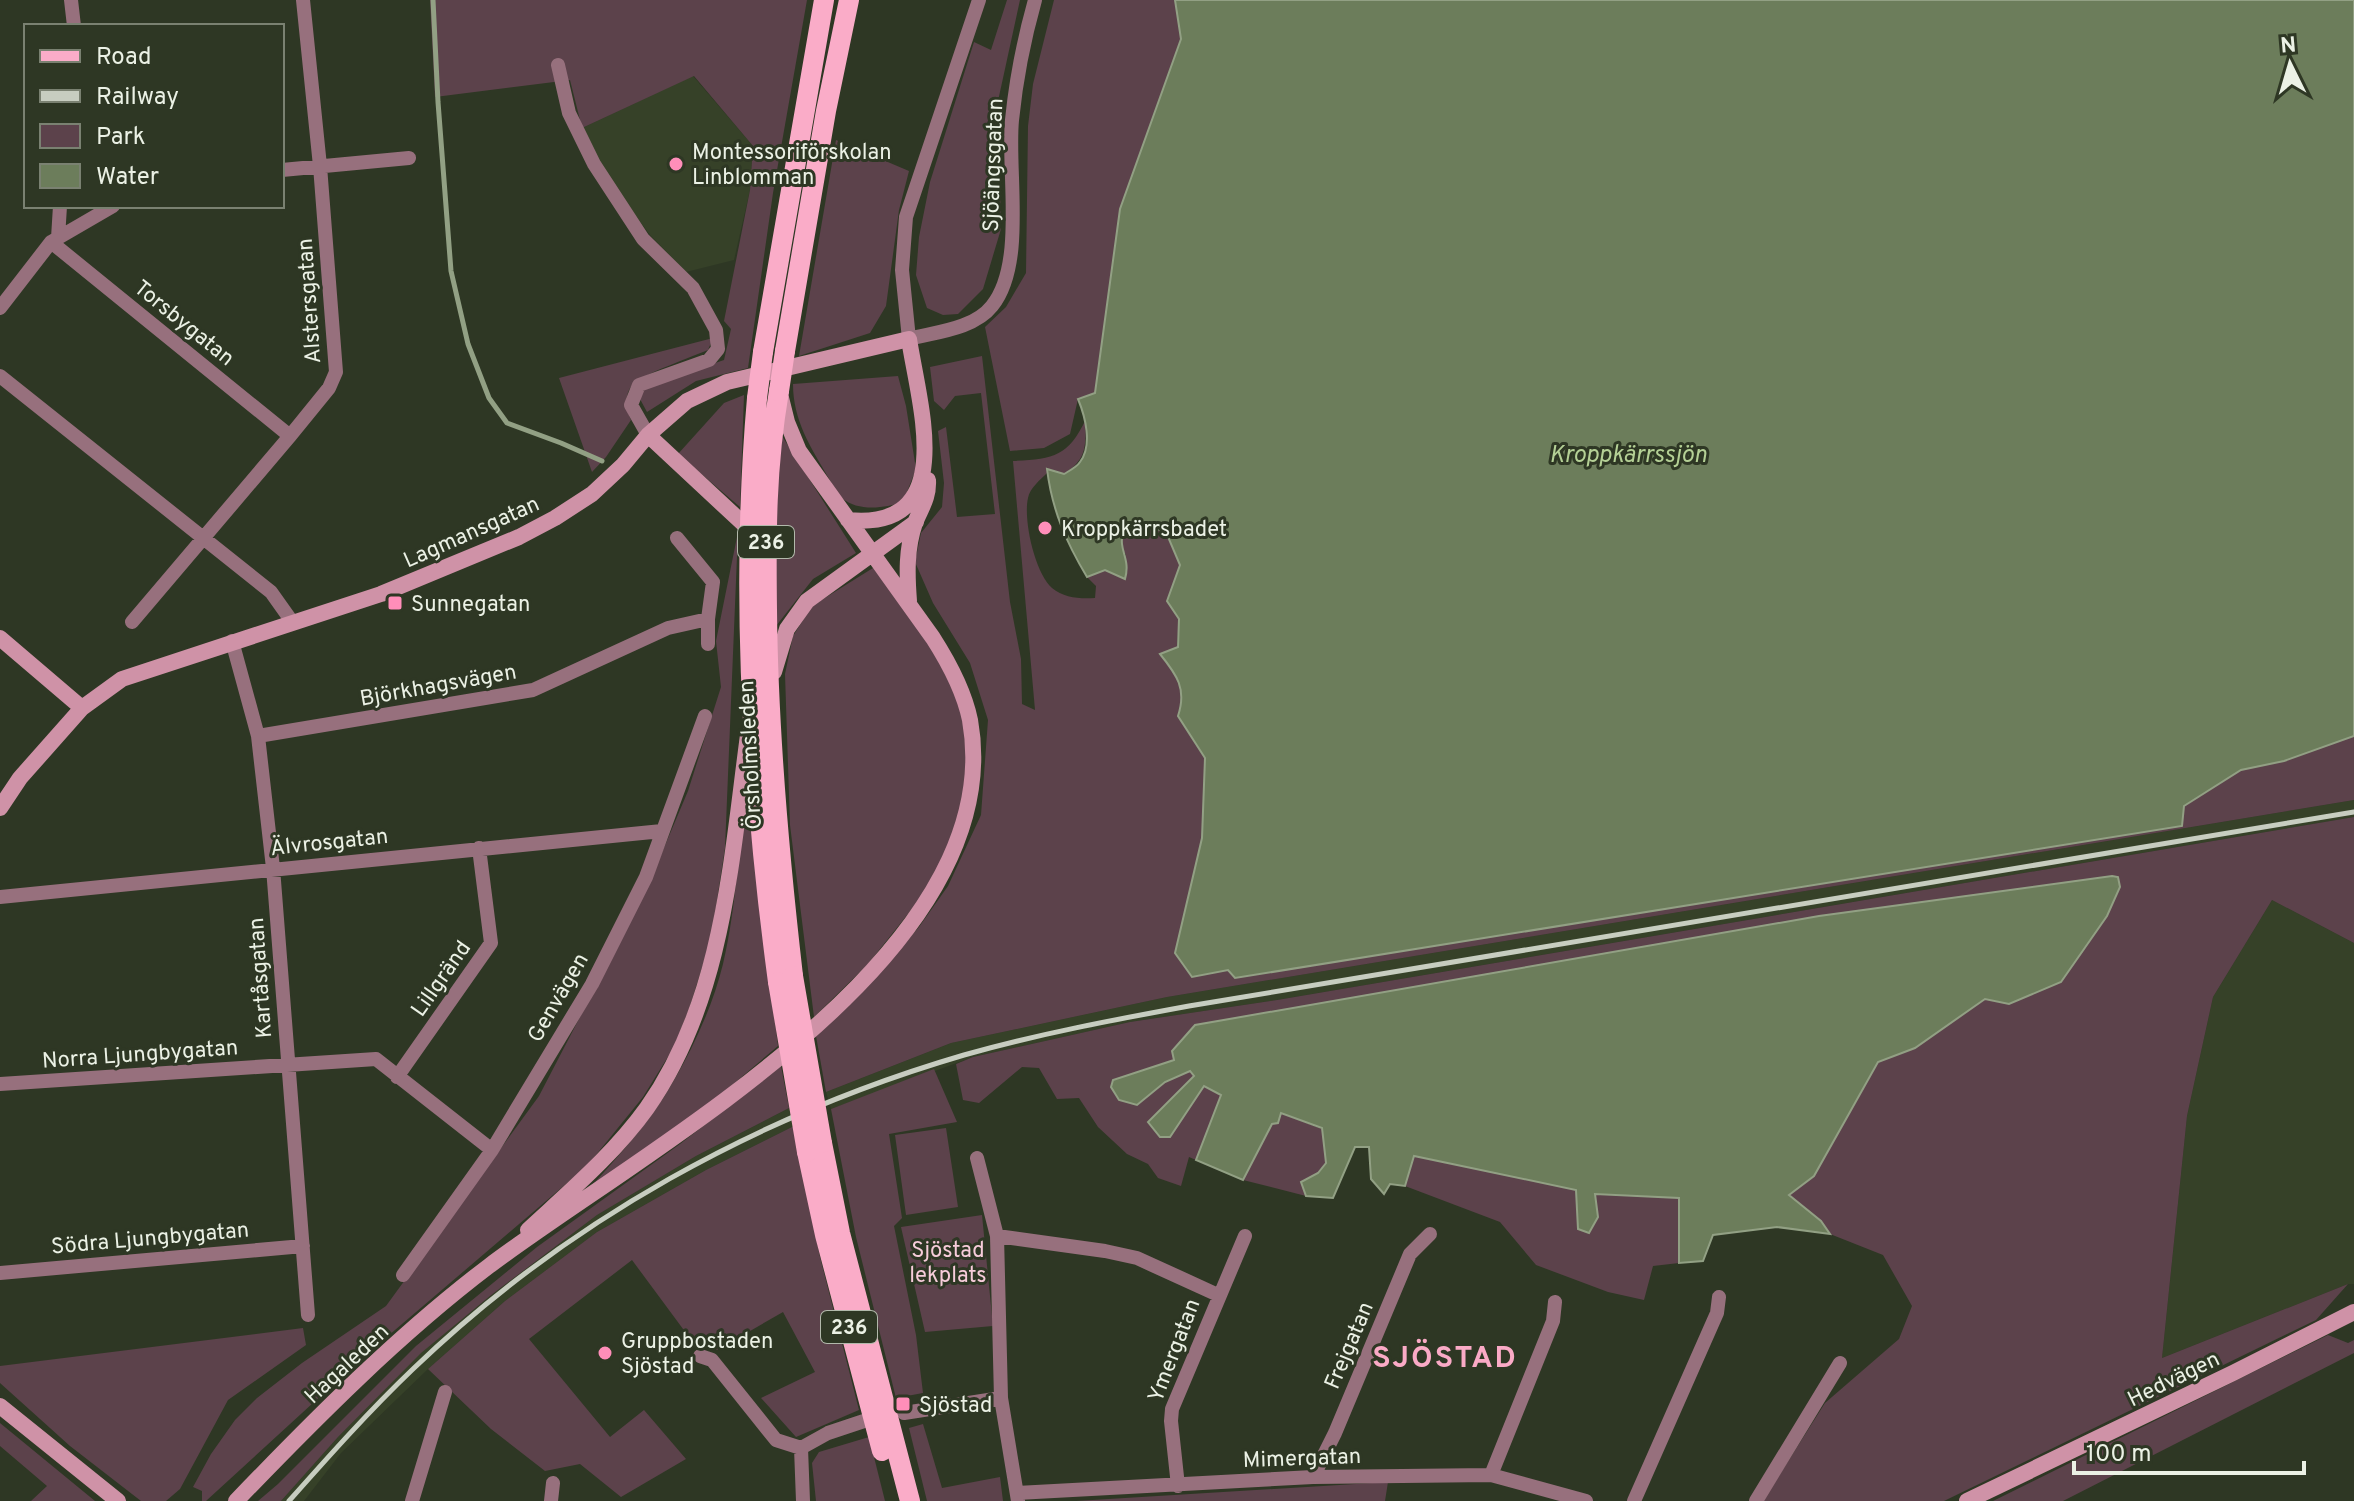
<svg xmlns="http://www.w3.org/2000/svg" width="2354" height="1501" viewBox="0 0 2354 1501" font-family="Overpass,sans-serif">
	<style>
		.built { fill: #364128 }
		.green { fill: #5c424b }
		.water { fill: #6c7d5b; stroke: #92a084; stroke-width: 2 }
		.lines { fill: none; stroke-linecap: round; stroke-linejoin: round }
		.stream { stroke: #92a084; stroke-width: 5 }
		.street { stroke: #97707d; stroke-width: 14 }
		.secondary { stroke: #cf92a7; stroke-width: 16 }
		.primary { stroke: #faacc8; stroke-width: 20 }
		.rail { stroke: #c7cdc0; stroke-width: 5 }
		.primary-bridge { stroke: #faacc8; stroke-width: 20 }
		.poi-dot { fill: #ff8eb9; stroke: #2e3724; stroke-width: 3 }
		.labels { text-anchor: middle; stroke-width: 6; stroke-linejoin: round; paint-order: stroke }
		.shield { fill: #2e3724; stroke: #b2b9ab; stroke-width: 2 }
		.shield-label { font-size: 20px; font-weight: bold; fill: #ebf1e5 }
		.poi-label { font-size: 22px; fill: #ebf1e5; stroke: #2e3724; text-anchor: start }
		.street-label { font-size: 22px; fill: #ebf1e5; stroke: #2e3724 }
		.park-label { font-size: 22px; fill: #f7ccda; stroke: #2e3724 }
		.water-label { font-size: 24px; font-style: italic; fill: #b4d095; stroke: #2e3724 }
		.district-label { font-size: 30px; font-weight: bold; letter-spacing: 2px; fill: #faaac6; stroke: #2e3724 }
	</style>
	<rect width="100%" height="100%" fill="#2e3724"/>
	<path class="built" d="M693,76L753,146L750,190L734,260L686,272L650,235L606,176L582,128Z
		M2354,800V817L1277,1000L1130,1022L973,1057L831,1109L826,1092L951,1043L1167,997Z
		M2272,900L2354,943V1284H2348L2162,1358L2187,1116L2213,997Z
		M789,1108L794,1126L706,1170L597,1232L505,1301L428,1369L341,1453L304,1501H281L338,1437L420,1353L490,1296L597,1215L696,1156Z"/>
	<path class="green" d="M430,0H807L773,193L748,368L696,381L647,412L640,399L645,387L724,360L731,329L724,321L750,190L753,146L694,76L582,128L570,80L435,97Z
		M1007,0H1020L998,101L1001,229L983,289L958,314L943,315L927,308L916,275L919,237L930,182L974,42L991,50Z
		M1054,0H1175L1181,38L1120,209L1095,393L1078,399L1070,434L1044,448L1010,451L985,327L1006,307L1026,273L1028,126L1033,84Z
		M836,140L909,171L899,210L886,306L870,333L799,356Z
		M713,338L708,350C694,356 641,375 633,384C624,395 625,408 631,420L606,457L592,472L559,378Z
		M982,356L1010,602L1021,659L1022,704L1035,710L1013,461C1053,459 1068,457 1086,419C1085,447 1088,458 1064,474L1047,470V473C1040,480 1030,488 1028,498C1023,520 1035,573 1052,588C1064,598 1080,599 1095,598L1096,586L1087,577L1105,569L1126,555L1119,544L1123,532L1148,526L1166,532L1180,565L1167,601L1179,619L1175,673L1184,698L1178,716L1205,758L1202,838L1175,953L1192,976L2182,825L2184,806L2241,770L2284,761L2354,736V800L1167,997L951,1043L826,1092L816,1036L868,986L919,927L948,886L981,815L988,720L970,663L933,603L915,562L921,533L942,507L944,483L938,431L946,427L957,517L995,514L981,393L955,396L944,410L934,401L930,367Z
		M898,376L906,406L916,469L903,502C885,508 858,512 842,498C836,493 832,483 828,477C810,446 793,420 793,384Z
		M744,395L740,507L678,454L724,403Z
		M782,436L856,553L813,579L776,626V504Z
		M738,532L725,848L711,939L689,1009L674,1047L643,1097L587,1166L361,1359L206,1501H202V1491L193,1487L211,1454L235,1420L257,1398L302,1363L386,1306L539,1096L647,888L688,791L721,687L716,641Z
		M873,568L934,646L958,697L966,737V779L956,841L923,895L868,964L814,1017L790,825L785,674L793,636L812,606Z
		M745,781L778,1046L718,1097L590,1188C619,1155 651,1121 673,1082C694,1046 713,1005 723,964C737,905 739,842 745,781Z
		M2354,817V943L2272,900L2213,997L2187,1116L2162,1358L2348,1284L2316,1320L1944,1501H1763L1825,1403L1899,1339L1912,1306L1883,1255L1830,1234L1821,1221L1789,1195L1814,1176L1878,1062L1915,1048L1985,999L2009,1004L2112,876L1819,916L1195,1025L1174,1060L1113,1080L1137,1105L1165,1082L1190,1071L1195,1076L1148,1122L1170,1137L1204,1086L1222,1095L1196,1160L1189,1157L1181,1186L1158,1178L1148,1164L1127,1154L1098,1127L1079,1098L1057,1099L1039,1068L1022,1067L979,1103L963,1100L956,1064L973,1057L1130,1022L1277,1000Z
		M781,1066L789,1108L696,1156L597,1215L490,1296L421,1353L338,1437L281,1501H258L278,1484L416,1346L537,1247L680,1144Z
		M934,1069L957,1122L889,1134L902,1218L894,1226L916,1335L923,1393L896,1398L856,1237L831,1109Z
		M1281,1113L1322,1129L1326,1163L1318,1173L1301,1182L1306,1196L1243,1180L1272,1124L1278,1123Z
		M794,1126L820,1257L859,1410L796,1437L761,1398L815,1372L783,1312L717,1350L686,1333L632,1260L529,1339L610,1437L644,1410L686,1459L621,1497L580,1464L545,1471L491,1429L428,1369L505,1301L597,1232L706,1170Z
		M946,1128L958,1207L906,1215L895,1135Z
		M1413,1156L1576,1190L1578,1229L1595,1194L1679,1198V1263L1653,1266L1644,1300L1608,1292L1536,1265L1500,1222L1405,1186Z
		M982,1215L993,1326L925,1332L901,1227Z
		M303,1328L306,1345L228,1400L180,1489L166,1501H141L70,1446L0,1383V1366Z
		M2328,1335L2348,1343L2354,1340V1353L2063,1501H1993Z
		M0,1423L95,1501H31L47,1486L0,1446Z
		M923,1424L942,1488L1000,1477L1003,1501H927L909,1428Z
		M869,1437L885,1501H816L812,1463L819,1452Z
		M1388,1482L1385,1501H1076Z"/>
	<path class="water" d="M1175,0H2354V736L2284,761L2241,770L2184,806L2182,826L1235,978L1228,970L1192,977L1175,953L1202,838L1205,758L1178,716C1187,689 1177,675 1160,654L1178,647L1179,619L1167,601L1180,565L1166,532L1148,526L1123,532C1118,551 1131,558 1125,579L1105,570L1087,577C1066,542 1052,510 1047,469L1064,474C1069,471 1077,467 1080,462C1093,445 1085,416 1078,399L1095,393L1120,209L1181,39Z
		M2112,876L2118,877L2120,887L2107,916L2061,982L2009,1004L1985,999L1915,1048L1878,1062L1814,1176L1789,1195L1821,1221L1830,1234L1777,1227L1713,1235L1703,1261L1679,1263V1198L1595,1194L1598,1217L1589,1233L1578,1229L1576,1190L1414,1156L1405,1186L1390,1184L1384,1194L1371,1179L1369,1147H1355L1333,1198L1306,1196L1301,1182L1318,1173L1326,1163L1322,1128L1281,1113L1278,1123L1272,1124L1243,1180L1196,1160L1221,1095L1204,1086L1170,1137H1160L1148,1122L1194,1076L1190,1071L1165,1082L1137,1105L1119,1100L1111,1087L1113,1080L1174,1060L1172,1051L1195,1025L1819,916Z"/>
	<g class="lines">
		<path class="stream" d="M433,0L438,102L451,271L468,344L489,398L507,423L561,443L602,461"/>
		<path class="street" d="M71,0L74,26
			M979,0L906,217L902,270L909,339C936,332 974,329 992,306C1026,264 1007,172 1012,120C1016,80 1024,39 1035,0
			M558,65L569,113L594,164L643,239L693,288L716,330L718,349L709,360L639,385L631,405L648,435
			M282,170L409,158
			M58,238L60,206
			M51,242L290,436
			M0,308L51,242L113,206
			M0,376L271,592L293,623
			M677,538L713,582L708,619V644
			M132,622L290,436L329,388L336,372L320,166L303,0
			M232,641L258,736L273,868L308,1315
			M258,736L533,690L668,628L708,619
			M0,897L662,831
			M397,1077L491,943L479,848
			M0,1084L376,1059L492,1150
			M977,1158L997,1236L1001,1398L1018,1501
			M997,1236L1105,1251L1137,1258L1218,1295
			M0,1273L303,1246
			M403,1275L492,1150L592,984L646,877L705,716
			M700,1356L712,1360L776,1440L801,1448
			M904,1413L1001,1398
			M801,1448L828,1433L867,1420
			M801,1448L803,1501
			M1491,1475L1553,1321L1555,1302
			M1313,1477L1335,1433L1410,1254L1430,1234
			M1178,1486L1171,1421L1172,1409L1245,1236
			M1017,1493L1313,1477L1491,1475L1586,1501
			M412,1501L445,1392
			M551,1501L553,1483
			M1634,1501L1717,1313L1719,1297
			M1756,1501L1840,1363"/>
		<path class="secondary" d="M648,435L750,530
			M909,601C907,575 906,549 915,523C921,508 929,498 928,480
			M0,638L82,708
			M774,672L787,629L807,601L916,522
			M0,808L20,778L82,708L122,679L381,594L519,537L555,518L592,494L623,465L648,435L687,401L727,382L909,339C919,405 960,531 848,520
			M528,1230C569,1192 614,1154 647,1108C723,1000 731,862 748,735
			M0,1406L118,1501
			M236,1501C315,1419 398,1335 489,1266C645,1148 1012,955 970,720C964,691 949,663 933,638L799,451L787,422L781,398
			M1967,1501L2233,1373L2354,1312"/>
		<path class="primary" d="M785,351L826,111L849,0
			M763,352L824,0
			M779,391C766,467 766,533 767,610C768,733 779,854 793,976
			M757,398C740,592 752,789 778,982
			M822,1143L840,1233L910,1501
			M807,1152L825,1235L882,1451"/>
		<path class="rail" d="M289,1501C329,1456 369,1411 413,1369C568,1220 759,1115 964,1055C1038,1034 1113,1020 1189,1006L2354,812"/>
		<path class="primary-bridge" d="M779,391L785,351
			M757,398L763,352
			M793,976L822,1143
			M778,982L807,1152"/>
	</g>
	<g class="poi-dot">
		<circle cx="676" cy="164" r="8"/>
		<circle cx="1045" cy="528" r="8"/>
		<rect x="387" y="595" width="16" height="16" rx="4"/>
		<circle cx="605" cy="1353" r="8"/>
		<rect x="895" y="1396" width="16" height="16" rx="4"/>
	</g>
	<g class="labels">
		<g class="shield">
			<rect x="738" y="526" width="56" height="32" rx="6"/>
			<rect x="821" y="1311" width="56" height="32" rx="6"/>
		</g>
		<g class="shield-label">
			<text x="766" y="549">236</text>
			<text x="849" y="1334">236</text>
		</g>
		<g class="poi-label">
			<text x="692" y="159">Montessoriförskolan<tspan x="692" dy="25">Linblomman</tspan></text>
			<text x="1061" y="536">Kroppkärrsbadet</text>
			<text x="411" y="611">Sunnegatan</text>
			<text x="621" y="1348">Gruppbostaden<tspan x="621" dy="25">Sjöstad</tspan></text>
			<text x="919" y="1412">Sjöstad</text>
		</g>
		<g class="street-label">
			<text transform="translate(992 165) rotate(-88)" y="8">Sjöängsgatan</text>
			<text transform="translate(308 301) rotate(-94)" y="8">Alstersgatan</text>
			<text transform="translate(185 322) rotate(39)" y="8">Torsbygatan</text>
			<text transform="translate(471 531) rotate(-24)" y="8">Lagmansgatan</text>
			<text transform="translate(438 684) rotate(-10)" y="8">Björkhagsvägen</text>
			<text transform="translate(749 755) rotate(-93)" y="8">Örsholmsleden</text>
			<text transform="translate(329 841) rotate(-6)" y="8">Älvrosgatan</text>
			<text transform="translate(259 978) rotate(-94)" y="8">Kartåsgatan</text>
			<text transform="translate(440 978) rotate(-55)" y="8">Lillgränd</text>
			<text transform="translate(557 997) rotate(-60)" y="8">Genvägen</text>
			<text transform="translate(140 1053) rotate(-4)" y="8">Norra Ljungbygatan</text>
			<text transform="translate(150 1237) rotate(-5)" y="8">Södra Ljungbygatan</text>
			<text transform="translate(1348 1345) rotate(-67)" y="8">Frejgatan</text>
			<text transform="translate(1173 1350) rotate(-69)" y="8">Ymergatan</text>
			<text transform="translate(346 1363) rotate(-43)" y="8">Hagaleden</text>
			<text transform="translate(2173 1378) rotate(-26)" y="8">Hedvägen</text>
			<text transform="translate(1302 1457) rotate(-2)" y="8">Mimergatan</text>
		</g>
		<g class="park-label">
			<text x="948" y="1257">Sjöstad<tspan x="948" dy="25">lekplats</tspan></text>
		</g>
		<g class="water-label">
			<text x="1628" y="462">Kroppkärrssjön</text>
		</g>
		<g class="district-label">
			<text x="1445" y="1367">SJÖSTAD</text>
		</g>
	</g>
	<rect x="24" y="24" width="260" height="184" fill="#2e3724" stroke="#7a8171" stroke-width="2"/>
	<rect x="40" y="50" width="40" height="12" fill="#faacc8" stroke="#7a8171" stroke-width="2"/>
	<text x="96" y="64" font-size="24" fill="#ebf1e5">Road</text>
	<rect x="40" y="90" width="40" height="12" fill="#c7cdc0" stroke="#7a8171" stroke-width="2"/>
	<text x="96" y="104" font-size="24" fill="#ebf1e5">Railway</text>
	<rect x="40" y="124" width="40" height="24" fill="#5c424b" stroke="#7a8171" stroke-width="2"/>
	<text x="96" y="144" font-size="24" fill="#ebf1e5">Park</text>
	<rect x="40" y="164" width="40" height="24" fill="#6c7d5b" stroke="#7a8171" stroke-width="2"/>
	<text x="96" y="184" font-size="24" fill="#ebf1e5">Water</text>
	<g transform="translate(2290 64) rotate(355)" stroke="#2e3724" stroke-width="6" paint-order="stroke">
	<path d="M0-6L14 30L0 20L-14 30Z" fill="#ebf1e5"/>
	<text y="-12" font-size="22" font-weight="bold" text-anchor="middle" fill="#ebf1e5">N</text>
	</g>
	<path d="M2074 1461v12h230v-12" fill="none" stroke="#ebf1e5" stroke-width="4"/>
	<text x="2086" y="1461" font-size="24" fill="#ebf1e5" stroke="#2e3724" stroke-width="6" paint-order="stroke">100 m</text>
</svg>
